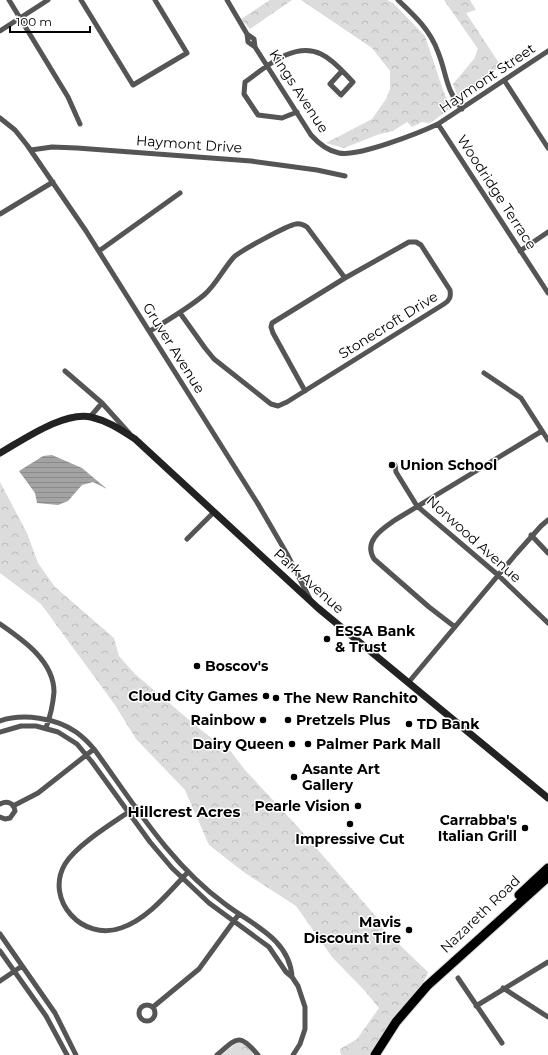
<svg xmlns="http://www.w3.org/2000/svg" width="548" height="1055" viewBox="0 0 548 1055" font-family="Montserrat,sans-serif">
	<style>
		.forest { fill: url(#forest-crowns) }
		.water { fill: url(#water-rules) }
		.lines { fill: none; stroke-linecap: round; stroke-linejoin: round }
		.trunk-casing { stroke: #dbdbdb; stroke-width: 11 }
		.minor { stroke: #555; stroke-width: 5 }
		.secondary { stroke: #222; stroke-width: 7 }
		.trunk { stroke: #000; stroke-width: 9 }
		.poi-dot { fill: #000; stroke: #fff; stroke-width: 1.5 }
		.labels { text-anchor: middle; stroke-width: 3; stroke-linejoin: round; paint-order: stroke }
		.street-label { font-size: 14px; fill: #000; stroke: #fff }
		.poi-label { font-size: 14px; font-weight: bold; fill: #000; stroke: #fff; text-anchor: start }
		.neighbourhood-label { font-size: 15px; font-weight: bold; fill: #000; stroke: #fff }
	</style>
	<defs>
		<pattern id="forest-crowns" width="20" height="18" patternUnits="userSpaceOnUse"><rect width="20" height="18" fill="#dcdcdc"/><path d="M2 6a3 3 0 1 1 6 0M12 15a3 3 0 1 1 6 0" fill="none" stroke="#bbb"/></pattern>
		<pattern id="water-rules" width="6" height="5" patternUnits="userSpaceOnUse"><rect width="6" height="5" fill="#a3a3a3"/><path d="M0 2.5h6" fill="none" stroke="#8b8b8b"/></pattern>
	</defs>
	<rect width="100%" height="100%" fill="#fff"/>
	<path class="forest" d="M270,0H292L250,29L241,19Z
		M301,0H387L393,3L425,36L443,90L451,108L430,123L422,122L412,127L407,122L393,131L377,135L344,148L326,143L372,119L386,99L390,89V71L372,48Z
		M444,0H470L476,10L466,13L501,66L458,97L453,84L474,59L478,49Z
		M0,482L27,533L38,563L55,587L114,638L119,656L135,674L201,730L222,746L229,749L245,770L298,827L379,920L381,927L428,972L423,983L383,1033L369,1055H341L340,1049L357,1039L379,1008L364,990L332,957L296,906L245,873L209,845L185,790L136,739L115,705L41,604L0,573Z
		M237,1043C245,1042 249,1049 254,1055H221Z"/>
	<path class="water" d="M52,455L82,468L107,489L93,482L82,485L68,501L58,505L37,503L35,493L19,471L43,456Z"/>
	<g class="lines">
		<defs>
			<path id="trunk" d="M519,895L548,868
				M375,1055L396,1022L427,986L548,877"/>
		</defs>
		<use href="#trunk" class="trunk-casing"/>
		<path class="minor" d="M9,0L68,97L80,124
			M81,0L133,85L187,53L155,0
			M227,0L247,34L248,42L255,47L311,135C319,144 328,151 339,153C358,157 419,133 438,124L548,51
			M398,0C415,16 430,30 438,52C447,74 445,89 462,109
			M0,31L48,0
			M247,34L254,39L255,47
			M504,80L548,148
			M297,112L282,118L258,115L244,94L245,82C266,67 294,41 321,54C334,60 344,73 353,82L341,95L330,84L342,71
			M0,118L15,130L27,145L86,231L258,504L287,554L310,599
			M438,124L548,293
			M31,150L52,147L77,148L251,161L317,170L345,176
			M0,214L53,182
			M99,251L180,193
			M520,251L548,232
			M180,313L205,348L214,359L271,404L278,406L287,402L444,304C450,300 451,297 450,290L421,245L416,242H409L345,278L272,323L271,327L273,333L305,391
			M150,331C168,320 187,309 204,295C216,285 223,269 234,257C240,251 288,225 296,224C300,223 304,225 307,227L345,278
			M65,371L102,403L129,433
			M484,373L521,398L548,440
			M90,417L102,403
			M395,465L396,472L417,506L498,575L548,623
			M531,535L548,553
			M187,539L214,512
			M0,624C23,640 54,661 54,692C53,704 50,717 46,728
			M455,627L429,607L374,559C363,541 382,529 395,520L542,431
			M408,683L516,554L541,526L548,520
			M0,721C23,713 56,718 76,732C83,737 89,743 94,749C134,804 170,864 225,904C251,924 290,939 292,977
			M0,732L21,726H36L58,732L77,744L92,762L150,842L172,868L209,903L269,947L286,972L292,977L298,986L305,1007V1029L300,1044L293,1055
			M0,804C7,800 14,803 15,811L10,818L5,819L0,817
			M13,806L38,793L94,749
			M136,807C116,821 77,844 65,864C44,900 83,942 121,928C148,919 169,892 188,872
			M0,934L55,1013L76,1055
			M0,951L46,1016L67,1055
			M458,978L502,1043
			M0,981L22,966
			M503,988L548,1017
			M139 1013a8 8 0 1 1 16 0a8 8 0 1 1-16 0Z
			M476,1006L548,962
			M153,1007L199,969L239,914
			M217,1055C237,1038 239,1032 258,1055"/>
		<path class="secondary" d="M0,453C23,440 64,411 91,417C108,421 121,430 135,439L318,608L548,798"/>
		<use href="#trunk" class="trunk"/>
	</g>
	<g class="poi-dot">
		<circle cx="392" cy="465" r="4"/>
		<circle cx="327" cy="639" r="4"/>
		<circle cx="197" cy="666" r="4"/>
		<circle cx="266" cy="696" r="4"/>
		<circle cx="276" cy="698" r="4"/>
		<circle cx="263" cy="720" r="4"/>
		<circle cx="288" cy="720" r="4"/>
		<circle cx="409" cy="724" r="4"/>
		<circle cx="292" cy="744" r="4"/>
		<circle cx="308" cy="744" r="4"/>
		<circle cx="294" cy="777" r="4"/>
		<circle cx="358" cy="806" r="4"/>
		<circle cx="350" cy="824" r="4"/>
		<circle cx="525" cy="828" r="4"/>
		<circle cx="409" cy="930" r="4"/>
	</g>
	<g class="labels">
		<g class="street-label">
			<text transform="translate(487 78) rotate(-34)" y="5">Haymont Street</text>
			<text transform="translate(299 91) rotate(57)" y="5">Kings Avenue</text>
			<text transform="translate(189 144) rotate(4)" y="5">Haymont Drive</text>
			<text transform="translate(497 192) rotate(57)" y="5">Woodridge Terrace</text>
			<text transform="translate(388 325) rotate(-32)" y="5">Stonecroft Drive</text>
			<text transform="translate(174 348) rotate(58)" y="5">Gruver Avenue</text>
			<text transform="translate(474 539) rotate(42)" y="5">Norwood Avenue</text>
			<text transform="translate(309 581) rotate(42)" y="5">Park Avenue</text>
			<text transform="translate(480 914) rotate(-44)" y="5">Nazareth Road</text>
		</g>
		<g class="poi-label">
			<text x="400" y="470">Union School</text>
			<text x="335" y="636">ESSA Bank<tspan x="335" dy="16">&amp; Trust</tspan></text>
			<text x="205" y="671">Boscov's</text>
			<text x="258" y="701" text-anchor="end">Cloud City Games</text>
			<text x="284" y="703">The New Ranchito</text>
			<text x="255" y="725" text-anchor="end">Rainbow</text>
			<text x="296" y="725">Pretzels Plus</text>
			<text x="417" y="729">TD Bank</text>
			<text x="284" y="749" text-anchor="end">Dairy Queen</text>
			<text x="316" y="749">Palmer Park Mall</text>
			<text x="302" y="774">Asante Art<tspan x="302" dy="16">Gallery</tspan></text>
			<text x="350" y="811" text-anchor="end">Pearle Vision</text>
			<text x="517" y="825" text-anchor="end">Carrabba's<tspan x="517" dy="16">Italian Grill</tspan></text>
			<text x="350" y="844" text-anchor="middle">Impressive Cut</text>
			<text x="401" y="927" text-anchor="end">Mavis<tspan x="401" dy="16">Discount Tire</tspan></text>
		</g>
		<g class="neighbourhood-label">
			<text x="184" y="817">Hillcrest Acres</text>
		</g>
	</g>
	<path d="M10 26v6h80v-6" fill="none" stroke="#000000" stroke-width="2"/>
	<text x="16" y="26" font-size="12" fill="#000000" stroke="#ffffff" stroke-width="3" paint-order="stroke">100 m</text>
</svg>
